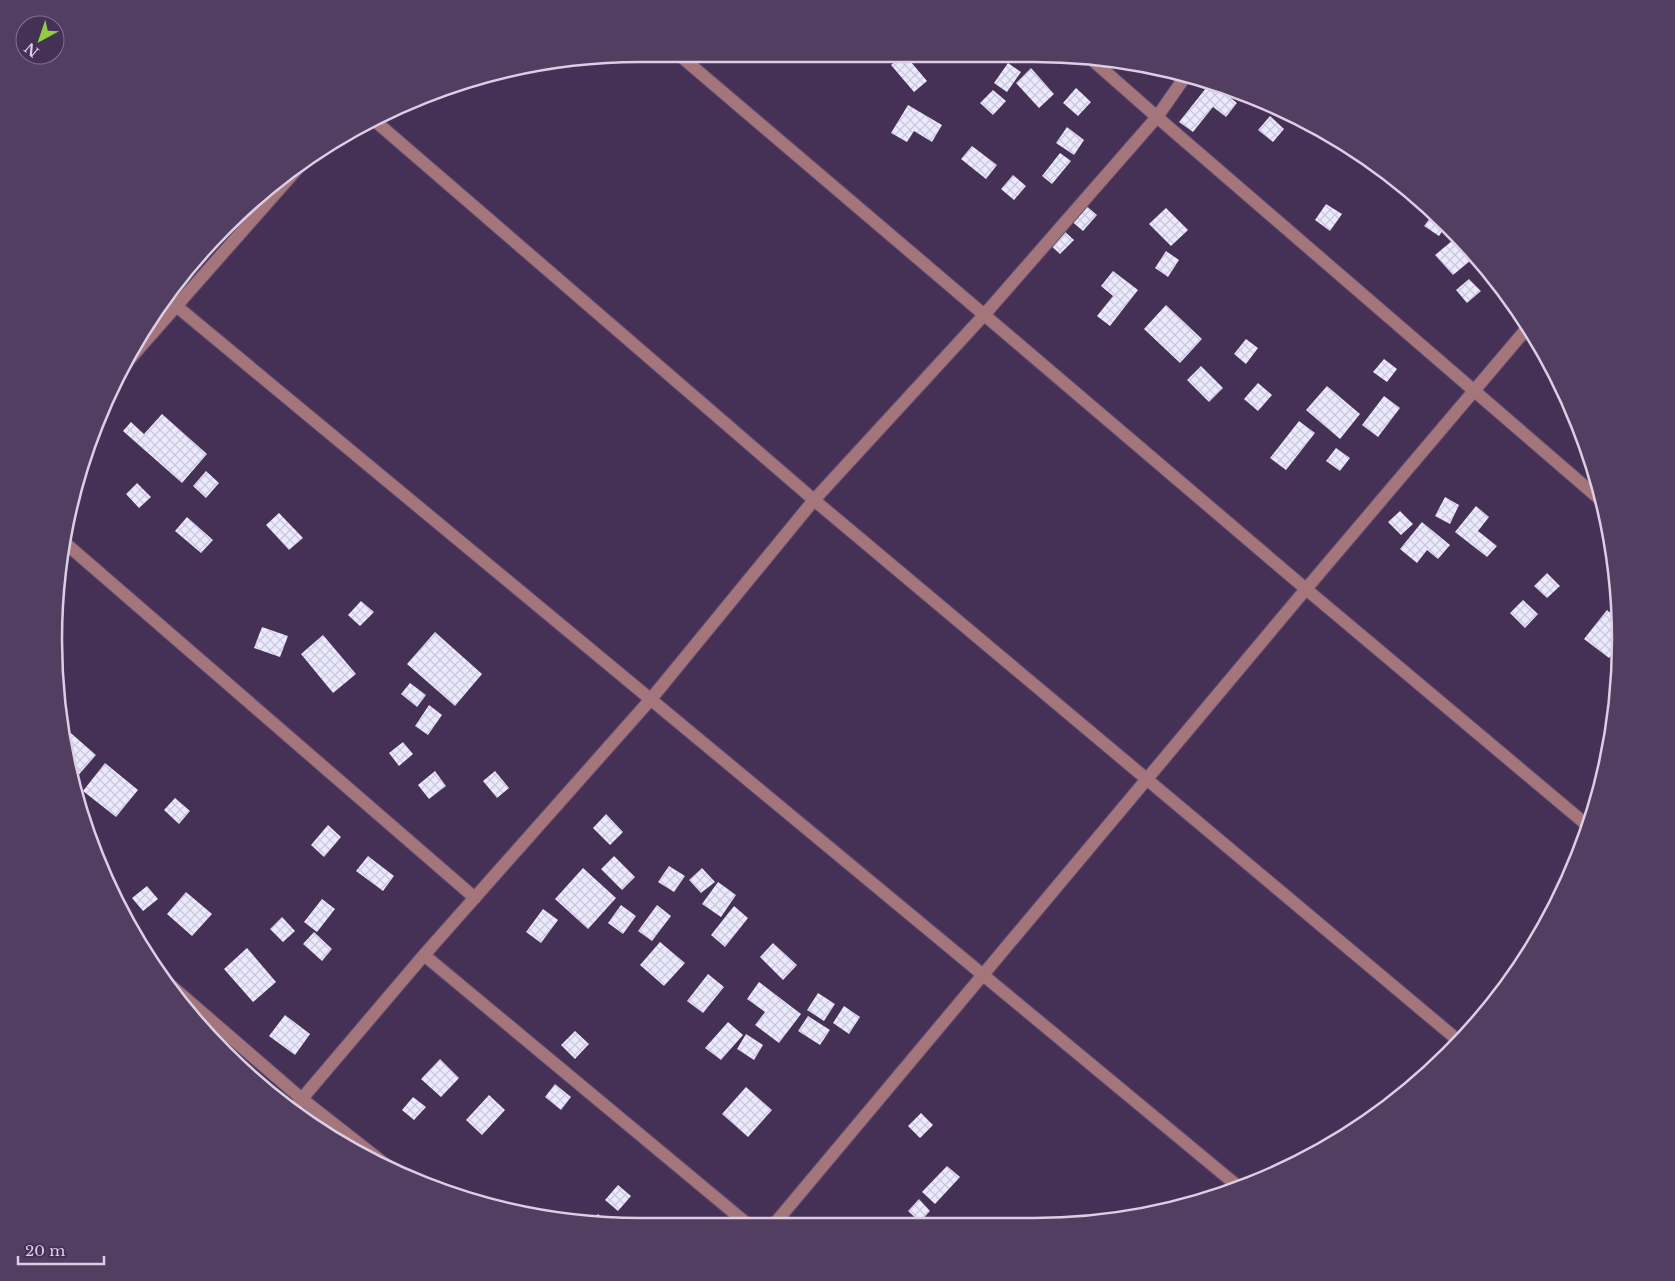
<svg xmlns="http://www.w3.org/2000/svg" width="1675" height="1281" viewBox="0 0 1675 1281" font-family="'Libre Baskerville',serif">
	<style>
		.building { fill: url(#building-cross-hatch) }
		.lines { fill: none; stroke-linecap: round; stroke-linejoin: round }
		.minor-casing { stroke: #614d70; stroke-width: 14 }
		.minor { stroke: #a5757c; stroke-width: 12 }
		.rim { fill: none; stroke: #dbcee5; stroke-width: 2.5 }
	</style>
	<defs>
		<pattern id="building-cross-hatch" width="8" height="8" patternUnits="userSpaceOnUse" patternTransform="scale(1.25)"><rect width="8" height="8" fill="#ebe9fd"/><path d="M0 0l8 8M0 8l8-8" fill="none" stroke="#c9c7d8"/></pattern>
	</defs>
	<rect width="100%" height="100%" fill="#463156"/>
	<path class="building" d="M903,55H905L927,81L914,92L891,65Z
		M1008,63L1021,72L1007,92L994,83Z
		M1031,68L1054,94L1039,108L1016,83Z
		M1210,83L1215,85L1237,103L1226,117L1213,107L1193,132L1179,122Z
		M1076,88L1091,102L1078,116L1063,103Z
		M993,90L1006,101L993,115L980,103Z
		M908,105L942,125L932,142L914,131L907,142L891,133Z
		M1270,116L1284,129L1273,142L1258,130Z
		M1067,127L1084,140L1074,155L1056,143Z
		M972,146L997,165L986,179L961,159Z
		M1060,153L1071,161L1052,184L1042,176Z
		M1013,175L1026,186L1014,200L1001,189Z
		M1406,190L1428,208L1424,212L1403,193Z
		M1083,203L1097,215L1083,231L1070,220Z
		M1326,204L1342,214L1330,231L1315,220Z
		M1166,208L1188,230L1171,246L1149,224Z
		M1434,213L1447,224L1439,236L1424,226Z
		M1062,229L1074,240L1060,254L1048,243Z
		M1458,236L1475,257L1453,275L1435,255Z
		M1166,251L1179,260L1168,277L1155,268Z
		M1113,271L1138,290L1110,326L1097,316L1113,296L1101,286Z
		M1469,279L1481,291L1467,303L1456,290Z
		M1166,305L1202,339L1180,363L1144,329Z
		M1246,339L1258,348L1246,364L1234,354Z
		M1384,359L1397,369L1387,382L1373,372Z
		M1201,366L1223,388L1209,402L1187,380Z
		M1258,383L1272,395L1258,411L1244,399Z
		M1327,386L1360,414L1340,439L1306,410Z
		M1384,396L1400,408L1378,437L1362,425Z
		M162,414L207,454L182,483L123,431L131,422L144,434Z
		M1299,421L1315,433L1286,470L1270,458Z
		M1336,448L1350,458L1340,471L1326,461Z
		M206,471L219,483L206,498L193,486Z
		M137,483L151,497L139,508L126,494Z
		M1445,497L1459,505L1450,524L1435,516Z
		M1476,506L1489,517L1478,531L1497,546L1487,557L1455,532Z
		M1400,511L1413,524L1401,535L1388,522Z
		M279,513L303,538L289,550L266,525Z
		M187,517L213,540L201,553L175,531Z
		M1422,522L1450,545L1438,559L1427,550L1417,563L1400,549Z
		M1547,573L1560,586L1547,598L1534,586Z
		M1523,600L1538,614L1525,628L1510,613Z
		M361,601L374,612L360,626L348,615Z
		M1607,610L1619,620L1621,640V644L1609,658L1584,639Z
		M262,627L288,636L280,657L254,648Z
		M435,632L482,674L455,706L407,664Z
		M323,635L356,674L333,693L301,654Z
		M410,683L426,695L417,707L401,694Z
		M429,705L442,715L428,735L415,726Z
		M65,728L96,755L75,779Z
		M403,742L413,754L399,766L389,753Z
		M105,763L138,790L116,817L83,791Z
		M435,771L446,786L429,799L418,785Z
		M495,771L509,788L497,798L483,781Z
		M175,798L190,811L179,824L164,810Z
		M606,814L623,832L610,845L593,828Z
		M328,825L341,837L324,857L311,845Z
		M368,856L394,876L383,891L356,871Z
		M614,856L635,877L622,890L601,869Z
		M669,866L685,876L674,892L658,882Z
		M583,868L616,898L588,929L555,899Z
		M702,868L715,882L701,893L689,880Z
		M718,882L736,895L721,917L702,904Z
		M147,886L158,899L143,911L132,898Z
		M186,892L212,914L192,936L167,914Z
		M322,899L335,909L317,932L304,922Z
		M621,905L636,916L623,934L608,923Z
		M657,905L671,916L652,941L638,931Z
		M734,906L748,918L725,947L711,935Z
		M543,909L558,920L541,943L526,932Z
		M282,917L295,931L283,942L270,929Z
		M314,932L332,949L322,961L303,944Z
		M660,942L685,963L664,986L640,965Z
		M773,943L797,965L783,980L760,957Z
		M247,948L276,982L253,1002L224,969Z
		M708,974L724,987L703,1013L687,1001Z
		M759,982L801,1014L779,1043L755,1025L765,1012L747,999Z
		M818,993L835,1004L824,1021L807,1010Z
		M844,1006L860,1017L849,1034L833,1023Z
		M285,1015L310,1034L295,1055L269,1036Z
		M808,1016L830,1030L820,1045L798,1031Z
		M728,1022L743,1035L721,1060L705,1048Z
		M575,1031L589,1044L575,1059L561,1045Z
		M746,1034L763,1045L754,1060L737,1049Z
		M440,1059L459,1078L441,1097L421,1079Z
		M555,1084L571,1097L561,1110L545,1097Z
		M746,1087L772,1110L748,1137L722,1114Z
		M489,1095L505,1110L482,1135L466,1120Z
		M413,1097L426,1107L414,1120L402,1110Z
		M921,1113L933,1125L920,1138L908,1126Z
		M947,1166L960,1177L935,1204L922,1192Z
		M618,1185L631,1196L618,1211L605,1200Z
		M919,1199L930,1211L920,1222L908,1211Z
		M598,1214L608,1222H591Z"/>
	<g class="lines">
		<defs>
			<path id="minor" d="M678,54L1306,589L1588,826
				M1090,58L1157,117L1603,502
				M375,121L814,500L1460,1042
				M169,300L1240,1188
				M127,362L305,160
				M64,542L475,898
				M424,955L745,1222
				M161,977L302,1099L390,1168
				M294,1108L424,955L651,699L814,500L984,315L1157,117L1187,74
				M776,1222L1306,589L1529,326"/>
		</defs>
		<use href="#minor" class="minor-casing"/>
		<use href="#minor" class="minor"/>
	</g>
	<path d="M0 0H1675V1281H0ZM640 62H1034A578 578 0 0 1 1612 640V640A578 578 0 0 1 1034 1218H640A578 578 0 0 1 62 640V640A578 578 0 0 1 640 62Z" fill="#523e61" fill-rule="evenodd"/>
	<path class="rim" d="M640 62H1034A578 578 0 0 1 1612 640V640A578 578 0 0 1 1034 1218H640A578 578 0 0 1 62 640V640A578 578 0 0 1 640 62Z"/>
	<g transform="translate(40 40) rotate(220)"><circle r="24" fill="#463156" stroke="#82708f"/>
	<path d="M0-4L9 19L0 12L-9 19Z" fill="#91cd3f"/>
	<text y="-8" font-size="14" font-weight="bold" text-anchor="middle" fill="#dbcee5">N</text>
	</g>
	<path d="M18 1256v8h86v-8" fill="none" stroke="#dbcee5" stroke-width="2.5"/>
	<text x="25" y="1256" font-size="15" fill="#dbcee5" stroke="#463156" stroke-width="4" paint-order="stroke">20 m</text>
</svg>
